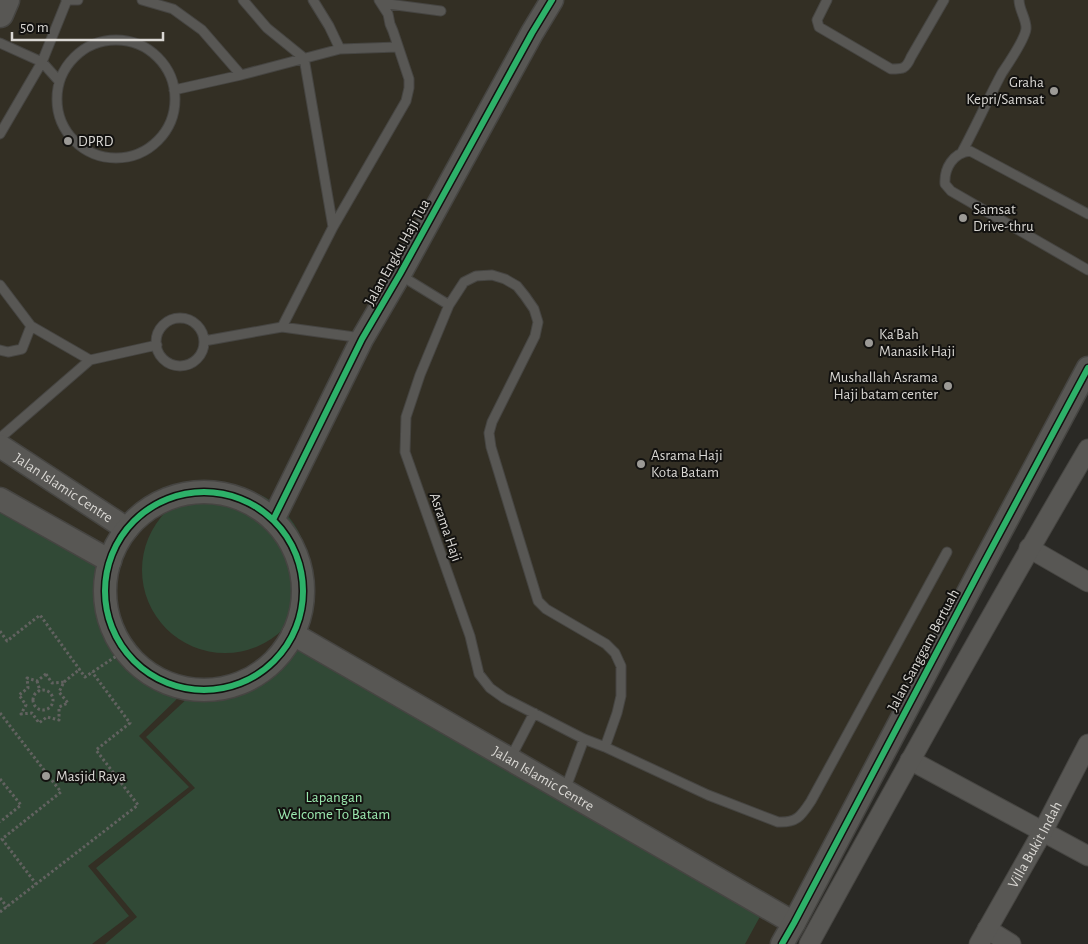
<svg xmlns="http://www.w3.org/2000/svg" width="1088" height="944" viewBox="0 0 1088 944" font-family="'Alegreya Sans',sans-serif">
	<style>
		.built { fill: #332f24 }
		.green { fill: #314936 }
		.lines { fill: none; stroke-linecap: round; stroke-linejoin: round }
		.service-casing { stroke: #464542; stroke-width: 11 }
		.minor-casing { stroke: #464542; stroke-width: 21 }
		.tertiary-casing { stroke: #464542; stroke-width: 25 }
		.secondary-casing { stroke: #464542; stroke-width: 29 }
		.path { stroke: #626260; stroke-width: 3; stroke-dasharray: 2.5 2.5; stroke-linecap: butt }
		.service { stroke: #585754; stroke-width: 9 }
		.minor { stroke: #585754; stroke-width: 19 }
		.tertiary { stroke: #585754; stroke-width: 22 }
		.secondary { stroke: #585754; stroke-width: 26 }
		.cycleway-casing { stroke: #131210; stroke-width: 9 }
		.cycleway { stroke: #2db169; stroke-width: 6 }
		.poi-dot { fill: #9c9a96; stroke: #131210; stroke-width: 2 }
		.labels { text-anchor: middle; stroke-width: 4; stroke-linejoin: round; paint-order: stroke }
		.poi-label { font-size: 15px; fill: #d9d7d3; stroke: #131210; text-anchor: start }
		.street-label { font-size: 15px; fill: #d9d7d3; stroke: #131210 }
		.park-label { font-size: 15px; fill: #9be9af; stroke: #131210 }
	</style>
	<rect width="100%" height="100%" fill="#2a2925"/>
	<path class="built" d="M0,0H1088V368L782,944H0Z"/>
	<path class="green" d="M142 570a83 83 0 1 1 166 0a83 83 0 1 1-166 0Z
		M0,502L98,559L101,584L104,627L131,665L152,683L172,691L183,693L139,736L189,787L88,866L129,916L92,944H0Z
		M311,631L769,900L745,944H105L137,917L96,868L195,788L146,737L206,681L242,679L269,670Z"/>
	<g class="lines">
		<defs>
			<path id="service" d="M66,0H78
				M142,0L173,9L202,30L241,75
				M243,0L267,28L304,58L333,227
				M313,0L329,26L340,49
				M827,0L817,20L819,27L891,69C903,69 906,69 911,57L944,0
				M381,3L441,11
				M57 99a59 59 0 1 1 118 0a59 59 0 1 1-118 0Z
				M0,43L42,62L59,81
				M174,90L241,75L340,49L398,47
				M0,134L42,62L67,0
				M962,152C976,126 988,99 1002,73C1008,64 1025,39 1026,29C1027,20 1019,10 1019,0
				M1088,214L970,151C953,153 944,168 945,184L951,191L1088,270
				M400,275L449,305
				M0,285L31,326L90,360
				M156 342a24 24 0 1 1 48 0a24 24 0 1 1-48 0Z
				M282,327L333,227L406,101L409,88V79L393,31L390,24L388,14L379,0
				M204,341L282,327L362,338
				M0,350L8,352L22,349L31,326
				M0,438L90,360L157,345
				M605,747L617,713L621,696V666L615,653L606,644L546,609L538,601L491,447L489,433L492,422L535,336L538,322L534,309L525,296L517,286L505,279L492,275L476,276L464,282L449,305L420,375L406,417L405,452L470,636L479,674L490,688L504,698L584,739L605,747L708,795L778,822C797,823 801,816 811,801L947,552
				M510,759L534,713
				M565,790L584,739"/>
			<g id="minor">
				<path d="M1029,548L1088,582"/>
				<path d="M910,760L1088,856"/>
				<path d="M987,929L1011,944"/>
				<path d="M809,944C900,778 992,612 1088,449"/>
				<path id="s1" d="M979,944L1043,831L1088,744"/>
			</g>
			<g id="tertiary">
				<path id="s2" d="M0,446L127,529"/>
				<circle cx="204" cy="591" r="99"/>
				<path d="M0,499L110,561"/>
				<path d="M273,520L362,339L400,274L532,33L552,0"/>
				<path id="s3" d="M293,634L794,923"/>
				<path d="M782,944L794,923L980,570L1088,368"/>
			</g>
			<path id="secondary" d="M0,14L6,0"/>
		</defs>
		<use href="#service" class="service-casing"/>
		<use href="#minor" class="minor-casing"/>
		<use href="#tertiary" class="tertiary-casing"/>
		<use href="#secondary" class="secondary-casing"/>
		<path class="path" d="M0,631L7,641L40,615L85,677L124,651
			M46,674L52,683L64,682L59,692L68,703L59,707V720L47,717L39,723L32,713L21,714L26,705L19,695L28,688L27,678L37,681Z
			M37,681L40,691
			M64,682L80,669
			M33 700a10 10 0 1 1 20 0a10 10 0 1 1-20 0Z
			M0,713L61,792L2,839L36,884
			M0,779L21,805L0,822
			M0,898L7,907
			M0,912L138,805L96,750L130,723L92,672"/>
		<use href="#service" class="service"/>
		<use href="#minor" class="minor"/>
		<use href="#tertiary" class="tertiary"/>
		<use href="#secondary" class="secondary"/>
		<defs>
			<path id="cycleway" d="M105 591a99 99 0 1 1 198 0a99 99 0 1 1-198 0Z
				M273,520L362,339L400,274L532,33L552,0
				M782,944L794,923L980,570L1088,368"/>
		</defs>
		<use href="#cycleway" class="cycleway-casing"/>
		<use href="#cycleway" class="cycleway"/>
	</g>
	<g class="poi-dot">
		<circle cx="1054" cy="91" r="5"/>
		<circle cx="68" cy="141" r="5"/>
		<circle cx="963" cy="218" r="5"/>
		<circle cx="869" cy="343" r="5"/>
		<circle cx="948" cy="386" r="5"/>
		<circle cx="641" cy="464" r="5"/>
		<circle cx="46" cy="776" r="5"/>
	</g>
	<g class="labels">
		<g class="poi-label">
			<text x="1044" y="87" text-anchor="end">Graha<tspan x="1044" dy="17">Kepri/Samsat</tspan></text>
			<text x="78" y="146">DPRD</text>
			<text x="973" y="214">Samsat<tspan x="973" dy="17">Drive-thru</tspan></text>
			<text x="879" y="339">Ka'Bah<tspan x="879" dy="17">Manasik Haji</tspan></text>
			<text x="938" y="382" text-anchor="end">Mushallah Asrama<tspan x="938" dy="17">Haji batam center</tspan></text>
			<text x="651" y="460">Asrama Haji<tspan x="651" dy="17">Kota Batam</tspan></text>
			<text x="56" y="781">Masjid Raya</text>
		</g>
		<g class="street-label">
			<text transform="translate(397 252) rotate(-61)" y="5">Jalan Engku Haji Tua</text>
			<text dy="5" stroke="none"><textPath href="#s2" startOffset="76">Jalan Islamic Centre</textPath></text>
			<text transform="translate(446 527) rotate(71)" y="5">Asrama Haji</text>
			<text transform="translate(923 650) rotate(-62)" y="5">Jalan Sanggam Bertuah</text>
			<text dy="5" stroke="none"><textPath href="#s3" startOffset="289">Jalan Islamic Centre</textPath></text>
			<text dy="5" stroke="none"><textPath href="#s1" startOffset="114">Villa Bukit Indah</textPath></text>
		</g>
		<g class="park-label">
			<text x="334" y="802">Lapangan<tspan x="334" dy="17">Welcome To Batam</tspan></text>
		</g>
	</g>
	<path d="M12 32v8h151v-8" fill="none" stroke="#d9d7d3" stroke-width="2.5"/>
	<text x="20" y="32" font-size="15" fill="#d9d7d3" stroke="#131210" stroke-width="4" paint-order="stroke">50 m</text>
</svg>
